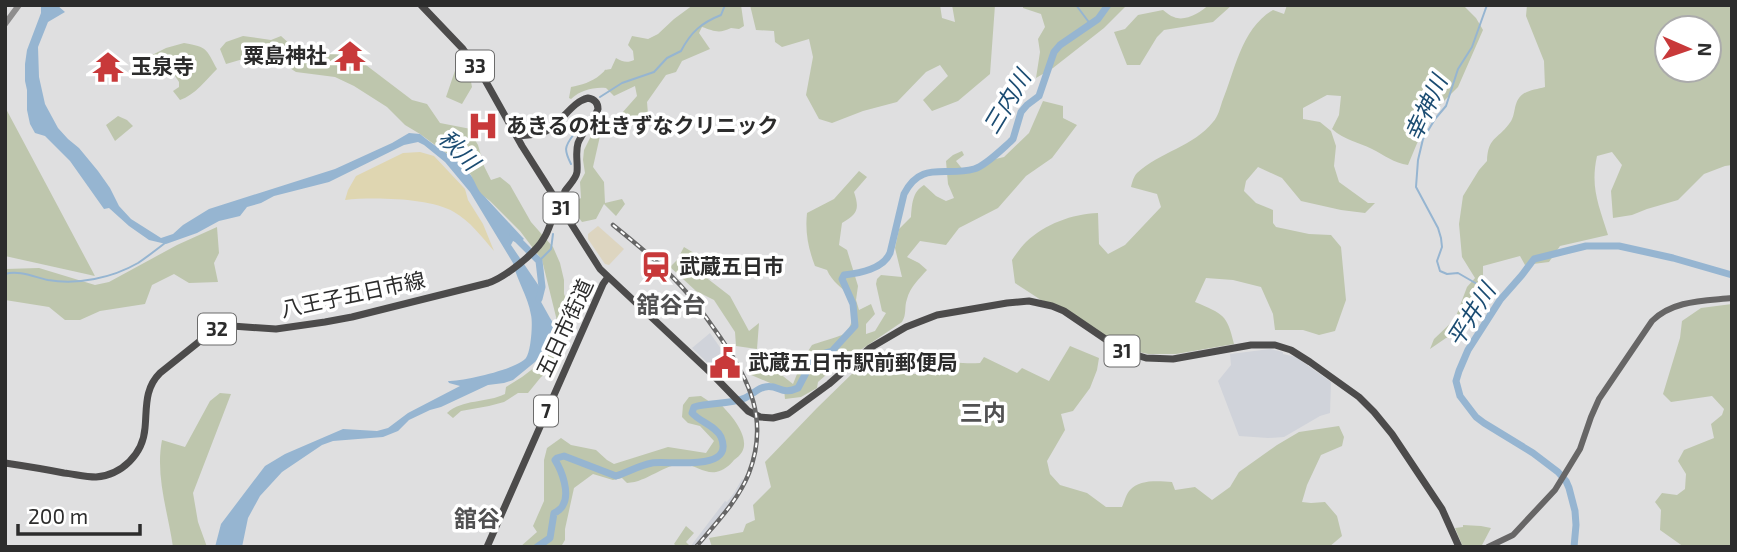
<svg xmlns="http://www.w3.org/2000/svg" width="1737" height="552" viewBox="0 0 1737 552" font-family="'Exo 2','Noto Sans JP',sans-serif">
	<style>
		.commercial { fill: #ddd5c0 }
		.built { fill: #d0d3da }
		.green { fill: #bec6ad; fill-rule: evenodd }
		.sand { fill: #dfd6b1 }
		.water { fill: #96b5d1 }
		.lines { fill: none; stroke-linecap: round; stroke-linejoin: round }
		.stream { stroke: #96b5d1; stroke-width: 2 }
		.river { stroke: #96b5d1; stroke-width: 7 }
		.primary-tunnel { stroke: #bbbbbc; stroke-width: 7; stroke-dasharray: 7 3.5; stroke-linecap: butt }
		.tertiary { stroke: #8e8d8d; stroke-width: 6 }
		.secondary { stroke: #676666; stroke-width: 6 }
		.primary { stroke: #4c4b4b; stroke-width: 7 }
		.rail-casing { stroke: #666; stroke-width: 4.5 }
		.rail { stroke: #fff; stroke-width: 2; stroke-dasharray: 5; stroke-linecap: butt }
		.labels { text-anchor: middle; stroke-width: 7; stroke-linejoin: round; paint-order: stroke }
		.shield { fill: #fff; stroke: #6b6b6b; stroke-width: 2 }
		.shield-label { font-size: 19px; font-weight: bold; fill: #2c2c2c }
		.poi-label { font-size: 21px; font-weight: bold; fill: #2c2c2c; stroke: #fff; text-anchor: start }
		.street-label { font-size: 21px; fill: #2c2c2c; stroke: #fff }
		.water-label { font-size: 23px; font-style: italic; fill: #1b4c72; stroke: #fff }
		.neighbourhood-label { font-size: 23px; font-weight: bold; fill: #515152; stroke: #fff }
	</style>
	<rect width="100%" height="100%" fill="#dfdfe0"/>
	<path class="commercial" d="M598,226L624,249L609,265L605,264L588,239V234Z"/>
	<path class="built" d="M710,333L726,356L714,369L692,348Z
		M1270,349L1283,352V354L1296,357L1331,382L1330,413L1320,416L1284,437L1268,438L1239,436L1218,381L1231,365L1230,354Z
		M742,479L748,482L732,506L698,547H690L725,501L727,502L734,493Z"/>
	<path class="green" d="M693,5H741L744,26L739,29L731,28C719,34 714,31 702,27L699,33L710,49L682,61L676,72L666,75L647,102L648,114L623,128H612L600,136L593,167L604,182L605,203L622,199L625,204L616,216L604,204L596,219L582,222L576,214V201L581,198L580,182L585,173L583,160L584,150L592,134L604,131L610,120L614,115L622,113L637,96L635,86L614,96L606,88C593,87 581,90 571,99L569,98L571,87C581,85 592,82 600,75C609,68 600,71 611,69L616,58C622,62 628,63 634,60L633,51L628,45L632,36L648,39L658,34L674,19Z
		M750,5H940L942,18L955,22L952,5H995L990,74L958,101L932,111L923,100L948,76L940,65L926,72L897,102L863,111L832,123L819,119L806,95L813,57L809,39L782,47L775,42L774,31L756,30Z
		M1023,5H1127L1104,28L1053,68L1036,78L1040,52L1038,39L1045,27L1041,14L1023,8Z
		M1208,5H1232L1213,22L1164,30L1157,37L1140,65H1127L1114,32L1125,29L1138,15L1163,10C1167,13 1170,16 1174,17C1184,22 1201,13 1208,5Z
		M1287,5H1463L1476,18L1483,30L1458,87L1428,117L1408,165C1394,163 1384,155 1372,149C1358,142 1344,140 1332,129L1339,115L1341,96L1327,95L1303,108V119L1320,122L1331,131L1336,146L1334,166L1339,182L1368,203H1375L1365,213L1341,210L1301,201L1282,178L1258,167L1246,181L1244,191L1256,203L1273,210V223L1276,227L1309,234L1331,235L1341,247L1346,300L1335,331L1319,335L1303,330H1275L1273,314L1261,287L1233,280L1206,278L1195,302C1223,314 1227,314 1234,344L1176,354H1148L1125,349L1060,306L1041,300L1015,283L1012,260C1016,254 1021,247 1026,242C1045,224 1072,214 1098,213L1099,244L1108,254L1125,245L1161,207L1157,194L1131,187C1132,182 1134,176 1137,173C1160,152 1194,146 1213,122C1218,117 1220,108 1222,102C1235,71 1241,29 1273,10L1284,14Z
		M1527,5H1732V165L1725,166L1704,174L1678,200L1647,209L1632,215L1613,218L1611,191L1622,165L1612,152L1597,156C1590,188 1599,205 1608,235L1560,246L1549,262L1525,265L1520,256L1483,266V280L1487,295L1465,315L1460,334L1446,338L1430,349L1434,339L1455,319L1467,287L1475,278L1462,257L1459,224L1463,196L1479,170L1487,161C1488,137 1497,140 1509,124C1517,115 1512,102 1523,94C1529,90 1538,89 1545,87L1544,61L1526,16ZM1667,28H1709V70H1667Z
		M243,36L271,40L281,36L292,46L305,54H337L362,62L412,100L427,104L440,123L476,130L475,140L478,145L484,166L491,180L500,177L510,185L531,222L553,247L560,263L564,280V294L572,313L573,329L566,331L557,351L560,357L555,367L541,377L528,393H518L504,402L489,406L461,411L453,418L447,413C462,399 487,403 505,394L506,387L522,377L547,358L558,325L542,260L520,231L490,201L477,191L471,175L457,161L420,134L405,125L387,107L354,86L335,77L296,72L282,63L250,57L226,64L220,49L226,42Z
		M184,43C208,47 206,49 217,69C206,80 195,95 180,100L173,91L179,87V82L175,76L164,75V70L169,66L171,61L152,60V55L166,48Z
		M460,56L471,70L469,71L472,87L462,104L446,97Z
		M1043,101L1063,106V118L1077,125L1052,158L1026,176L998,208L959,228L946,245L920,241L907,257L919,263L927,270C919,279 910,287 907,299C904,307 907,314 902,322L834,368L818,382L817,388L801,397L785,399L784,389L749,374L751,367C773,366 776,371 793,384L803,359L812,345C819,342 839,337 844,334C854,327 855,305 849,296C842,287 832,282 827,270L815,266C808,248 805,232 807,213L834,199L859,171L867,177L854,192C860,210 857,214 842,223L839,245L847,250L858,286L856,300L859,310L871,304L875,314L866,324V334L875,331L886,313L882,311L876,284L877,279L881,275L902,277L895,248L899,229L911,217C912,205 912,192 924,185L936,196L946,201L954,198L948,184L946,161L953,155L962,151L964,155L956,161L964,171L987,161L1004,157L1029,133Z
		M5,107L95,276L5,256Z
		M118,116L127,120L133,126L115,141L106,125Z
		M217,227L219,253L214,263L218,282L189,283L174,274L152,285L145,304L100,311L80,320H65L49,307L5,300V269L39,268L95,285L109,282L177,245Z
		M684,247L694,253L692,261L708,279L730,296L749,331L759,323L757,349L736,346L735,332L714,300L696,291L670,267L677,260Z
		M1732,304V547H1684L1660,530L1661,510L1655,502L1662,493L1677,495L1685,489L1686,474L1678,461L1684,450L1714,438L1711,424L1722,415L1724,409L1712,396L1671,402L1663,394L1680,338L1682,321L1701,308Z
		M1070,346L1099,358L1097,370L1090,388L1073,411L1061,414L1065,430L1047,461L1050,474L1060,485L1087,493L1106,507H1122C1124,503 1126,494 1130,490C1139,479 1159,481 1172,482L1175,490L1195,487L1212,500L1230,487L1239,472L1277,445L1299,432L1339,426L1344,437L1342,446L1321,455L1307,485L1302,502L1311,503L1325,502L1337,516L1342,536L1329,547H712L709,538L743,532L746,524L755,520L753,505L771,487L765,462L817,408L861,365L894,366L898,374H917L923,367L918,351C928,351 932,355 940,358C952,363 967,364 980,363L984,357L1017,373L1022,368L1049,381Z
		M220,393L231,394L193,493L198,522L207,547H173C168,512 155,476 162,440L185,447L210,401Z
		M701,396L710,402L717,401C729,412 751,436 742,452C740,455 737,458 734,460C729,466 724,470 716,472C705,474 695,465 684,464C663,464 648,482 627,483L622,478L613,480L593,474L574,488L565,529V540L562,545L558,547H520L537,532L533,526L544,501V460L547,448L561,438L571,445L596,450L607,460L614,464L668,447L706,453L714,441L700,426L688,423L682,417L683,405L689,397Z
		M1463,525L1481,526L1491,528L1481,547H1463L1455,528L1463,527Z
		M686,526L694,533L686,542L689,545L687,547H678L674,544Z"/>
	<path class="sand" d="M420,152L434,156L465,189L468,200L483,224L494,251C482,237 470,221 454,212C430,198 374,197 345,200L348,190L356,176L403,153Z"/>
	<path class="water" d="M41,5H57L65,12L48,22L38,47L39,77L45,104L58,128L68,139L79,148L98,171L110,188L119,206L131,219L161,238L173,234L183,225L209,209L335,169L392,143L409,133L420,134C436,148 456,157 469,173C476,181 476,190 485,197L524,239L518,243L513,241L511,245L539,286L540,300L550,318L555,326C554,338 551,348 543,357H539L535,362L513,380L504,383L488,385L441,407L430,410L409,420L398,431L383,437L333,441L322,445L282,472L260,496L248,518L242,547H215L221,524L265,466L285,454L343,429L377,431L388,428L408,413L460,386L449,383L448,381C464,381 517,369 526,358C531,351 533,323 531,315C528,296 517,281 513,263L470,192L445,162L424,145L418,142L404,145L329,182L274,196L261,203L247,207L240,216L219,221L197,233L166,244L149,240L129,226L109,208L104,209L70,161L45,136L35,133L30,124L27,110V90L25,81V64L27,50L41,13Z"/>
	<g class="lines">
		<path class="stream" d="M1076,5L1091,25
			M1487,5L1472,47L1458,69L1446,106L1435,119L1423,139L1418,160L1416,187L1438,228L1441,238L1442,247L1437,261L1440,271L1447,274L1458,273L1484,288L1489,317
			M600,97L622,83L654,72L667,58L681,51C691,32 701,23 721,15L725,5
			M571,164C564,150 564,147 574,134
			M539,261L551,249L553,234
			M5,274C19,270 34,277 48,280C78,285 112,278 138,263C147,257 156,250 165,243"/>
		<path class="river" d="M513,235L539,261L542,287L539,299
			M537,547L550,538L554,513C557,512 562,508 563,505C570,493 562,471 555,460L557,458L564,456L616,476C628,472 640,465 652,463C668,460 736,473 721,437C716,426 700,422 692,413L694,407C711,402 728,405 745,398C752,395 758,388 765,387C779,384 781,396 798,388L815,356L832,351L855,326L853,304L842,279L844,275C860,273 883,269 890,253L904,194C921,160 945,177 974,169C985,166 1001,150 1010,142L1013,139L1021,112L1027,105L1039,96L1054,52L1060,45L1098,19L1108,5
			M1574,547L1576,525L1575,511L1569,488L1566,481L1558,472L1533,453L1484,423L1476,417L1460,396L1456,381L1459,371L1468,350L1500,300L1522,275L1534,259L1586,246H1619L1673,258L1732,275"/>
		<path class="primary-tunnel" d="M553,217L565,191"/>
		<path class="tertiary" d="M5,24L19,5"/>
		<path class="secondary" d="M1488,547L1513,535L1555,490L1580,449L1591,417L1599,399L1652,321C1673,300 1704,301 1732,298"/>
		<path class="primary" d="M421,5L463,49L485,80L522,146L600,269L712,374L748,411L760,417L773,418L788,414L829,384L870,348L906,327L937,315L1007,303L1029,301L1052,306L1064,311L1123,351L1146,358L1173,359L1251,345H1275L1291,350L1310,362L1359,397L1374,412L1392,434L1442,509L1459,547
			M517,136C526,135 537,135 546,131C562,123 571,102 588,98C593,99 598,102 598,109C597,114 581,135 578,143C575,153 578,162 577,172C576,179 569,185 565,191
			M5,463C25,466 44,469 64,473C74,474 85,477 96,477C122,475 143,454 145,428C147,408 144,389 160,373L210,333L223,327L232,326L276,329L325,322L352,317L488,283C504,278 536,253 544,238C548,232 550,224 553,217
			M487,547L603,284L608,277"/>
		<defs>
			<path id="rail" d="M613,225C639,246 666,268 688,294C700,308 710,323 720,337C750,381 769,420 749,473C738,501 715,524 696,547"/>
		</defs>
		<use href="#rail" class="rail-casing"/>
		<use href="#rail" class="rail"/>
	</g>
	<defs>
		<symbol id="temple-bare" viewBox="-9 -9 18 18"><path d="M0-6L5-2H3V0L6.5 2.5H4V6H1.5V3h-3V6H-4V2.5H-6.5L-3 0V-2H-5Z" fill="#c8393a" stroke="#fff" stroke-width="2.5" paint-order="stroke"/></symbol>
		<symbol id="hospital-bare" viewBox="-9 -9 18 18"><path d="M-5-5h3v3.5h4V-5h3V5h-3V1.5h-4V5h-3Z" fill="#c8393a" stroke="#fff" stroke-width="2.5" paint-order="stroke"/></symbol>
		<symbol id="station-bare" viewBox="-9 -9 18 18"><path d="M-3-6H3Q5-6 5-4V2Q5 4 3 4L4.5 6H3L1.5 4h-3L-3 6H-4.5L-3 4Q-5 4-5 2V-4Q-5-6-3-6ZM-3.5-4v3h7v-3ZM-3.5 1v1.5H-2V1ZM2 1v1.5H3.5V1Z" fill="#c8393a" stroke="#fff" stroke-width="2.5" paint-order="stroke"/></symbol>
		<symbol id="civic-bare" viewBox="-9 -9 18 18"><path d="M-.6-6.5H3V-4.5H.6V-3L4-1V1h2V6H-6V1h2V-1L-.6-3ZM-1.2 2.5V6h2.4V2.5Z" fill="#c8393a" stroke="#fff" stroke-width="2.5" paint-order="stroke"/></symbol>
	</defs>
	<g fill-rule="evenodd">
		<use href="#temple-bare" x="328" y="34" width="44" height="44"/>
		<use href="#temple-bare" x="86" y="45" width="44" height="44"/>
		<use href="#hospital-bare" x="461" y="104" width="44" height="44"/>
		<use href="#station-bare" x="634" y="245" width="44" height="44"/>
		<use href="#civic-bare" x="703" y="341" width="44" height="44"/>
	</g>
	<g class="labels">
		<g class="shield">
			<rect x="456" y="50.5" width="38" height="31" rx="5"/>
			<rect x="543.5" y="192.5" width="35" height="31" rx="5"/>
			<rect x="198" y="313.5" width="38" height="31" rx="5"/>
			<rect x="1104.5" y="335.5" width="35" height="31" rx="5"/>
			<rect x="534" y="395.5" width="24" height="31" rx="5"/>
		</g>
		<g class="shield-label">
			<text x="475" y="73">33</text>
			<text x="561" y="215">31</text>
			<text x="217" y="336">32</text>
			<text x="1122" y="358">31</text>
			<text x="546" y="418">7</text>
		</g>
		<g class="poi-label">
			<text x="327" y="63" text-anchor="end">粟島神社</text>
			<text x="131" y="74">玉泉寺</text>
			<text x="506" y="133">あきるの杜きずなクリニック</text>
			<text x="679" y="274">武蔵五日市</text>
			<text x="748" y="370">武蔵五日市駅前郵便局</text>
		</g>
		<g class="street-label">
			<text transform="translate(353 295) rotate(-12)" y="7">八王子五日市線</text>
			<text transform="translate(565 328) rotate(-65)" y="7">五日市街道</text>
		</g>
		<g class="water-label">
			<text transform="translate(1007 102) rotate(-59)" y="8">三内川</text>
			<text transform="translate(1426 108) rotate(-65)" y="8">幸神川</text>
			<text transform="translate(459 150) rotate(45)" y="8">秋川</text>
			<text transform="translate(1471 315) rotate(-58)" y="8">平井川</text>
		</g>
		<g class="neighbourhood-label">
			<text x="671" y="313">舘谷台</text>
			<text x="983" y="421">三内</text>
			<text x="477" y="527">舘谷</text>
		</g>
	</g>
	<rect width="1737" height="552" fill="none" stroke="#2c2c2c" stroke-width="14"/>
	<g transform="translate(1688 49) rotate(92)"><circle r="33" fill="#ffffff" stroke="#ababab" stroke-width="2"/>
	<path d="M0-5L12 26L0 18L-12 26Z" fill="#c8393a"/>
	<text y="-10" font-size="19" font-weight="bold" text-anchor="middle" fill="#2c2c2c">N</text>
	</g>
	<path d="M18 524v10h122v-10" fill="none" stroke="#2c2c2c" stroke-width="3.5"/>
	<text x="28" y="524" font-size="21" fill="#2c2c2c" stroke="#ffffff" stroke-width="5" paint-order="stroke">200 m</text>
</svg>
